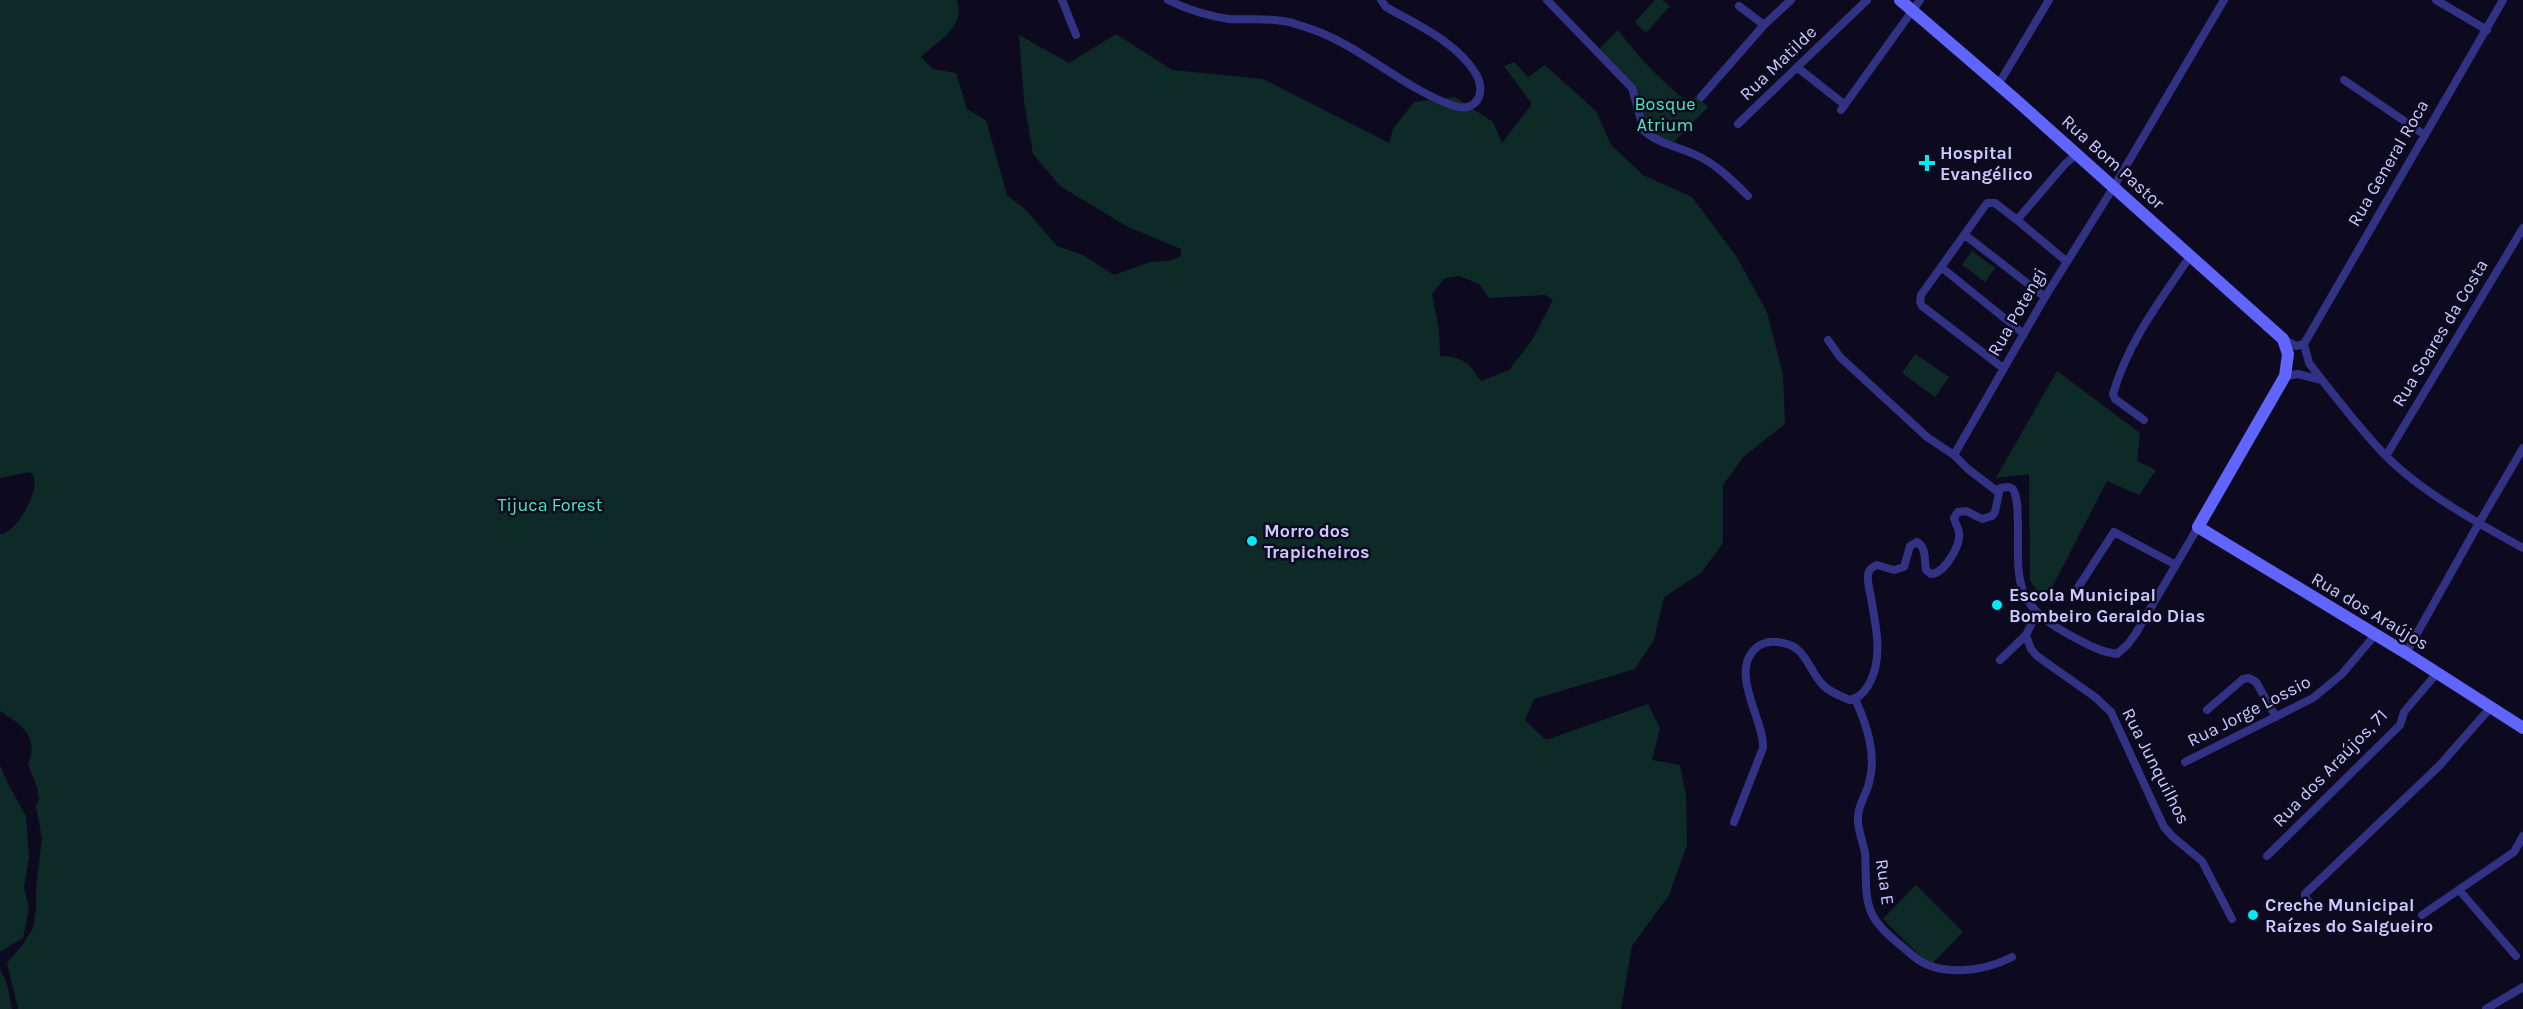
<svg xmlns="http://www.w3.org/2000/svg" width="2523" height="1009" viewBox="0 0 2523 1009" font-family="Karla,sans-serif">
	<style>
		.green { fill: #0d2a27; fill-rule: evenodd }
		.lines { fill: none; stroke-linecap: round; stroke-linejoin: round }
		.street { stroke: #313283; stroke-width: 8 }
		.secondary { stroke: #6065ff; stroke-width: 12 }
		.poi-dot { fill: #00e9f4; stroke: #0d0a1f; stroke-width: 2 }
		.labels { text-anchor: middle; stroke-width: 5; stroke-linejoin: round; paint-order: stroke }
		.street-label { font-size: 18px; fill: #ccc9ff; stroke: #0d0a1f }
		.park-label { font-size: 18px; fill: #4be9b9; stroke: #0d0a1f }
		.poi-label { font-size: 18px; font-weight: bold; fill: #ccc9ff; stroke: #0d0a1f; text-anchor: start }
	</style>
	<rect width="100%" height="100%" fill="#0d0a1f"/>
	<path class="green" d="M0,0H957C966,28 937,41 921,57L933,69L956,73L967,109L986,120L1007,195L1026,210L1057,246L1083,255L1114,275L1150,262L1169,261L1181,256V249L1128,227L1060,186L1033,154L1024,101L1019,35L1069,63L1116,34L1172,70L1263,79L1389,143L1393,129L1414,102L1455,97L1493,122L1502,143L1532,104L1504,66L1514,62L1528,77L1545,65L1596,111L1611,145L1643,175L1692,197L1736,256L1767,312L1783,375L1785,424L1743,457L1723,485V543L1701,573L1664,597L1654,640L1635,669L1534,699L1525,720L1546,740L1648,704L1660,728L1652,760L1680,765L1686,796L1687,845L1669,895L1632,946L1621,1009H18L7,963L23,944L33,928L36,910V889L42,838L36,806L39,799L37,787L28,765C39,736 22,725 0,711V534C15,533 32,502 34,488C35,483 34,479 33,474L30,472L0,478ZM1459,276L1479,284L1489,298L1545,295L1553,300L1532,340L1509,370L1481,381C1468,362 1463,357 1440,356L1439,330L1432,294L1445,278Z
		M1655,0H1662L1670,6L1646,33L1635,22Z
		M1618,30C1639,58 1662,82 1690,104L1696,95L1708,107L1672,144L1645,132L1637,93L1599,49Z
		M1972,251L1995,268L1985,282L1962,265Z
		M1915,354L1949,377L1935,397L1902,373Z
		M2057,371L2140,433L2137,461L2156,470L2139,495L2107,481L2045,601L2030,581L2029,474L1996,478Z
		M0,765L8,784L26,816L29,858L24,887L29,909L23,938L0,952Z
		M1916,885L1963,932L1930,966L1883,919Z
		M0,969L7,984L12,1009H0Z"/>
	<g class="lines">
		<path class="street" d="M1062,0L1076,35
			M1168,0C1186,9 1208,16 1229,19C1247,20 1265,18 1283,21C1293,22 1304,27 1314,30C1363,48 1405,89 1454,106C1476,113 1487,93 1476,74C1457,42 1417,25 1386,7L1381,0
			M1547,0L1632,88L1644,131C1659,144 1679,147 1696,155C1716,164 1732,180 1748,196
			M2436,0L2487,30
			M1739,6L1764,25
			M1798,68L1845,105
			M2344,80L2425,135
			M1998,85L2049,0
			M1701,97L1764,25L1791,0
			M1841,110L1920,0
			M1738,124L1867,0
			M2017,220L2066,261
			M1965,235L2045,297
			M1941,267L2024,334
			M2283,339L2296,346L2304,344
			M1828,340L1840,357L1927,437L1954,455L1968,469L1998,492
			M2304,344L2503,0
			M2304,344L2309,363C2333,394 2358,427 2385,455C2420,491 2479,524 2523,548
			M2003,368L1922,306L1920,302L1921,295L1987,203H1995L2017,220L2065,164L2077,154
			M2285,376L2298,374L2322,380
			M2144,420L2115,399L2113,394C2128,342 2161,299 2191,255
			M1954,455L2045,297L2113,188L2224,0
			M2386,456L2523,228
			M2077,589L2114,532L2176,565
			M2037,613L2026,635L2031,649L2037,656L2095,697L2111,712L2164,827L2173,837L2202,861L2232,919
			M2406,653L2479,523L2523,448
			M2000,660L2026,635
			M1855,699C1867,725 1877,755 1869,783C1866,795 1858,805 1858,817C1857,829 1863,841 1865,853C1867,873 1863,898 1873,916C1882,932 1899,943 1912,955C1938,978 1983,972 2012,957
			M2207,710L2243,679L2249,678L2256,682L2276,717
			M2185,762L2313,698L2342,674L2375,635
			M1734,822L1763,748C1765,720 1725,668 1760,645C1767,641 1775,641 1783,643C1806,647 1808,669 1822,684C1829,692 1840,696 1850,700C1859,698 1863,693 1868,686C1884,659 1876,627 1871,598C1870,591 1867,582 1868,575C1869,569 1872,567 1877,565L1894,570L1904,567L1910,546L1917,542C1927,548 1924,560 1926,570L1931,574C1945,573 1961,545 1959,532C1958,527 1955,523 1954,518L1958,512L1966,511L1982,519L1992,516L1995,512L2000,488L2009,487L2013,489C2019,501 2017,513 2018,525C2018,579 2013,604 2066,633C2081,641 2099,652 2117,654L2128,644L2136,633L2198,527
			M2267,856L2400,725L2404,712L2437,673
			M2460,891L2516,956
			M2309,902L2305,897V894L2440,765L2491,707
			M2422,915L2514,852L2523,836
			M2486,1009L2523,987"/>
		<path class="secondary" d="M1900,0L2015,99L2283,339L2288,354L2285,376L2198,527L2406,653L2523,728"/>
	</g>
	<g class="poi-dot">
		<path d="M1924 154h6v6h6v6h-6v6h-6v-6h-6v-6h6z"/>
		<circle cx="1252" cy="541" r="6"/>
		<circle cx="1997" cy="605" r="6"/>
		<circle cx="2253" cy="915" r="6"/>
	</g>
	<g class="labels">
		<g class="street-label">
			<text transform="translate(1778 63) rotate(-44)" y="6">Rua Matilde</text>
			<text transform="translate(2113 162) rotate(42)" y="6">Rua Bom Pastor</text>
			<text transform="translate(2388 163) rotate(-60)" y="6">Rua General Roca</text>
			<text transform="translate(2017 312) rotate(-60)" y="6">Rua Potengi</text>
			<text transform="translate(2440 333) rotate(-59)" y="6">Rua Soares da Costa</text>
			<text transform="translate(2370 611) rotate(31)" y="6">Rua dos Araújos</text>
			<text transform="translate(2249 711) rotate(-27)" y="6">Rua Jorge Lossio</text>
			<text transform="translate(2156 766) rotate(63)" y="6">Rua Junquilhos</text>
			<text transform="translate(2330 768) rotate(-46)" y="6">Rua dos Araújos, 71</text>
			<text transform="translate(1885 882) rotate(82)" y="6">Rua E</text>
		</g>
		<g class="park-label">
			<text x="1665" y="110">Bosque<tspan x="1665" dy="21">Atrium</tspan></text>
			<text x="550" y="511">Tijuca Forest</text>
		</g>
		<g class="poi-label">
			<text x="1940" y="159">Hospital<tspan x="1940" dy="21">Evangélico</tspan></text>
			<text x="1264" y="537">Morro dos<tspan x="1264" dy="21">Trapicheiros</tspan></text>
			<text x="2009" y="601">Escola Municipal<tspan x="2009" dy="21">Bombeiro Geraldo Dias</tspan></text>
			<text x="2265" y="911">Creche Municipal<tspan x="2265" dy="21">Raízes do Salgueiro</tspan></text>
		</g>
	</g>
</svg>
